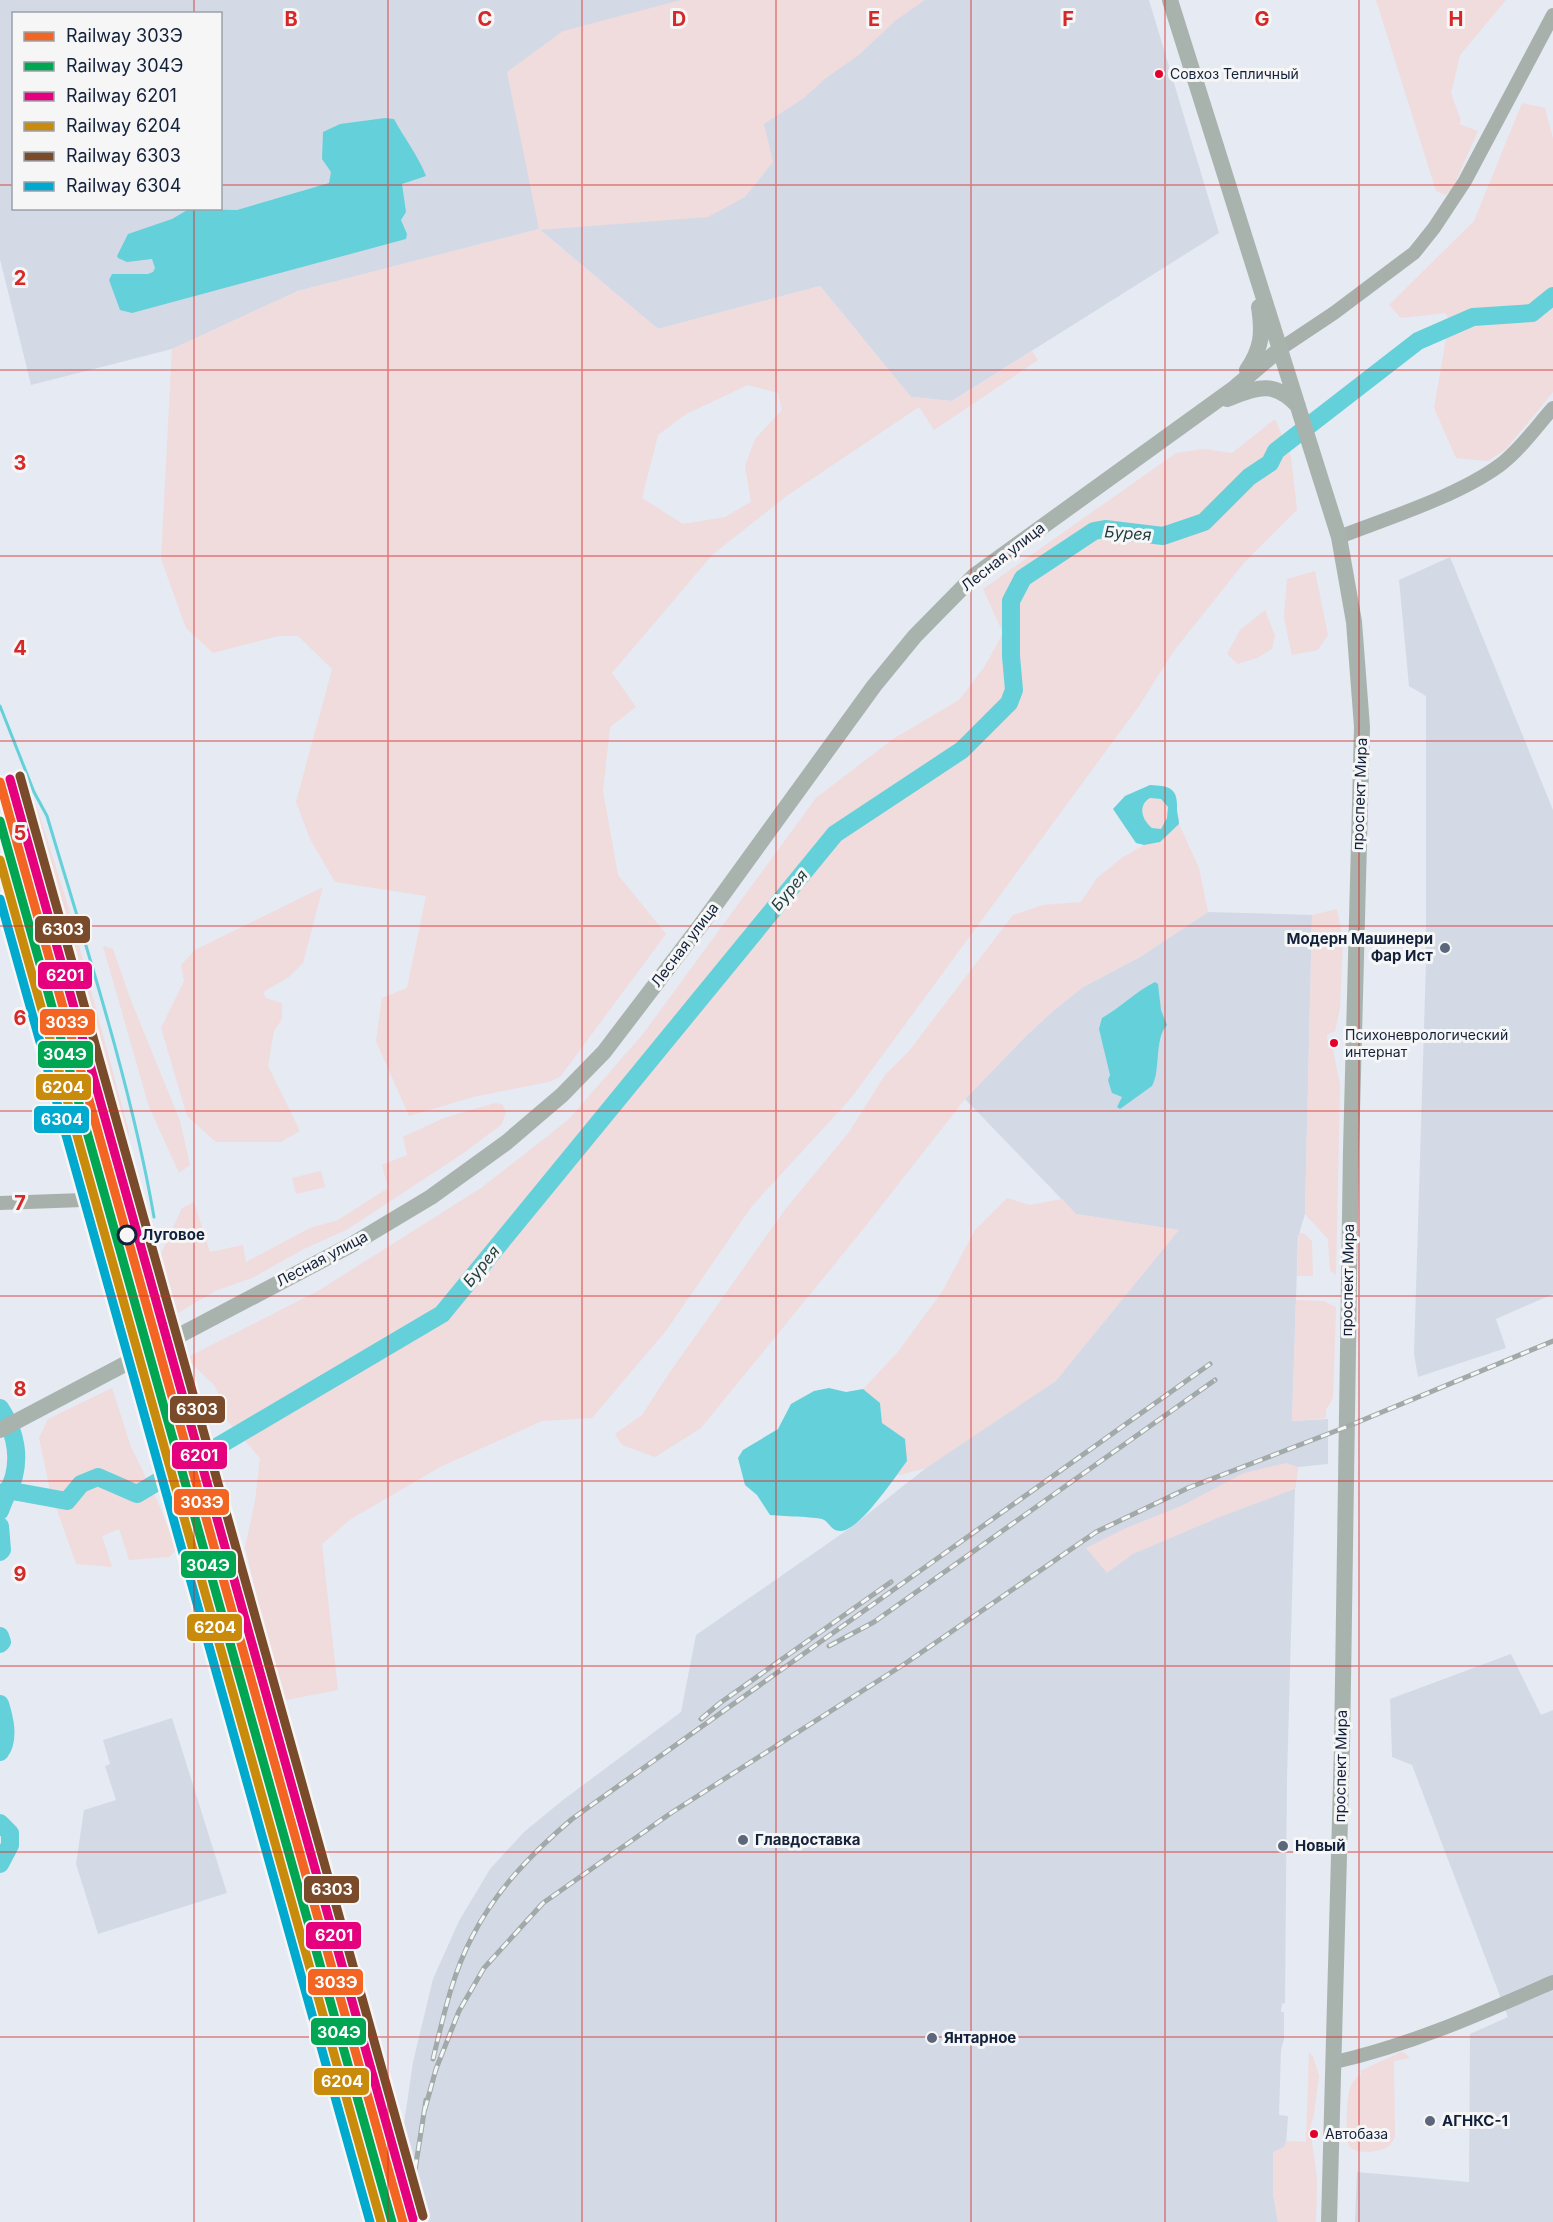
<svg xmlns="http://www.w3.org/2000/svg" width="1553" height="2222" viewBox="0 0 1553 2222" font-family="Inter,sans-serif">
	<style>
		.built { fill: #d3dae6; fill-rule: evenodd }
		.green { fill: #f0dbdd; fill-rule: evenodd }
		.water { fill: #64d0d9; fill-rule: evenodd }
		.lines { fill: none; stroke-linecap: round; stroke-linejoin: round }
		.stream { stroke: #64d0d9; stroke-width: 3 }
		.river { stroke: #64d0d9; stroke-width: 18 }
		.minor { stroke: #a7b0ab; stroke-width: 14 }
		.major { stroke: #a9b3ae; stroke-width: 16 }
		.rail-casing { stroke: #a2a9a9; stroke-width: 5 }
		.rail { stroke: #f6f6f6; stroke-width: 3; stroke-dasharray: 9; stroke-linecap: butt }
		.rail-1-casing { stroke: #f6f6f6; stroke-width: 14 }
		.rail-2-casing { stroke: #f6f6f6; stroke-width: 14 }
		.rail-3-casing { stroke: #f6f6f6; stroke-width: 14 }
		.rail-4-casing { stroke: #f6f6f6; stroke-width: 14 }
		.rail-5-casing { stroke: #f6f6f6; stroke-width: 14 }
		.rail-6-casing { stroke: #f6f6f6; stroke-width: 14 }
		.rail-1 { stroke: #f26522; stroke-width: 9 }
		.rail-2 { stroke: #00a651; stroke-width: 9 }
		.rail-3 { stroke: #e5007d; stroke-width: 9 }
		.rail-4 { stroke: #c98b0c; stroke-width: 9 }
		.rail-5 { stroke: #7a4b2a; stroke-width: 9 }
		.rail-6 { stroke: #00a9ce; stroke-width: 9 }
		.grid { fill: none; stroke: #d62828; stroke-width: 1.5; stroke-opacity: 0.55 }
		.bus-dot { fill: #e4002b; stroke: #f6f6f6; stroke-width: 2 }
		.poi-dot { fill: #5d677b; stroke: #f6f6f6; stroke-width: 2 }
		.stop-dot { fill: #f6f6f6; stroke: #13213b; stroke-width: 3 }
		.labels { text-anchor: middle; stroke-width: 6; stroke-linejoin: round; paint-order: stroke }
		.bus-label { font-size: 14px; fill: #13213b; stroke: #f6f6f6; text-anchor: start }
		.street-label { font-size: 15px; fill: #13213b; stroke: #f6f6f6 }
		.poi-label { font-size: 15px; font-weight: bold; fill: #13213b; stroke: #f6f6f6; text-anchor: start }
		.stop-label { font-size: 15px; font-weight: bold; fill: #13213b; stroke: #f6f6f6; text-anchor: start }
		.water-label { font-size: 16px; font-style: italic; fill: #203e40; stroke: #f6f6f6 }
		.grid-label { font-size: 20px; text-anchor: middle; font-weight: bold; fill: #d62828; stroke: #f6f6f6; stroke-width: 6; stroke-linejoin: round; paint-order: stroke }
		.line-badge { stroke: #f6f6f6; stroke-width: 2 }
		.badge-label { font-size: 16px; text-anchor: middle; font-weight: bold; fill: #fff }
	</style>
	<rect width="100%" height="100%" fill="#e6eaf2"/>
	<path class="built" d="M0,0H1149L1219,233L952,401L911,397L820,286L658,329L539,229L298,291L172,349L31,385L0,259ZM14,14H220V208H14Z
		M1450,557L1553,810V1294L1496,1319L1506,1348L1418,1377L1414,1354L1426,963V696L1409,686L1399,580Z
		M1208,912L1312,915L1305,1214L1298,1237L1292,1421L1328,1419V1464L1298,1467L1295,1489L1287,1779L1285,2003L1282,2004L1281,2012H1284V2039L1281,2050L1279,2115L1288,2116L1286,2145L1281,2150L1273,2194L1278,2222H385L140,1337L170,1322L402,2137L413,2062L433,1979L459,1921L490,1869L524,1832L563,1800L681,1712L696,1635L850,1528L926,1468L983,1428L1178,1230L1076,1214L965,1099L1026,1036L1053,1011L1083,987L1140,957Z
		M1511,1654L1541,1715L1553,1710V2222H1355L1357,2172L1469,2182L1470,2034L1508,2017L1412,1765L1392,1757L1390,1699Z
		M172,1718L227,1893L98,1934L76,1864L84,1810L116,1800L105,1766L110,1764L103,1740Z"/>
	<path class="green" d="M681,0H925L895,21L859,55L826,78L804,98L764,124L773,162L745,197L708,217L540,230L658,329L820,286L911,397L953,401L1032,351L1038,360L934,430L919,407L788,495L713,554L612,673L636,707L610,727L603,791L618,875L666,934L560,1077L548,1082L473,1097L409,1116L376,1041L382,998L407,988L426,896L335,882L310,839L296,802L332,669L298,636H278L213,653L186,628L161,559L172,349L298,291L539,229L507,72L563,31ZM748,385L778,393L782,410L755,439L745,466L751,502L725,517L683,524L642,498L658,435L686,414Z
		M1376,0H1506L1460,55L1451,93L1461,121L1459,124L1478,131L1452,190L1445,195L1436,191Z
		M1522,103L1545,108L1553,139V392L1506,449L1488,461L1456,458L1434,408L1449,321L1446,313L1401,318L1389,305L1474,221Z
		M1275,419L1291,456L1297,510L1243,564L1173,652L1139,706L851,1098L752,1206L665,1332L592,1418L542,1421L440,1467L351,1519L322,1544L338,1690L281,1701L245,1547L255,1501L260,1458L228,1422L215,1386L186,1358L318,1291L481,1188L568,1120L643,1034L816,798L893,739L959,700L985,666L1003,633L983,589L1176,453L1203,449L1232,453Z
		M1315,571L1328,635L1318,650L1292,655L1284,618L1287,579Z
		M1265,610L1275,636L1272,649L1257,658L1238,664L1227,654L1240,630Z
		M22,775L37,807L71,915L129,1132L127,1143L112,1145L71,1002L25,804Z
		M1150,798L1161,799L1168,807L1167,818L1161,829L1152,828C1141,819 1138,805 1150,798Z
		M1179,824L1199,868L1208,912L1140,957L1083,987L1053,1011L1026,1036L965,1099L860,1233L701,1428L655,1457L622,1445L615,1434L642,1415L670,1372L784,1211L849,1132L885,1075L909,1051L1013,915L1043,905L1081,902L1097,878L1123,857L1144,845L1160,842Z
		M323,887L303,963L289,977L263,992L266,998L282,1003V1019L274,1031L268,1066L300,1131L281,1142H216L187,1116L161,1028L184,981L181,965L195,950Z
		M1337,909L1343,940L1340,1008L1335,1031L1327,1035L1328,1047L1333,1050L1340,1084L1336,1275L1330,1271L1328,1239L1305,1214L1312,915Z
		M103,946L113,949L130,998L180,1121L190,1165L179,1173L149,1107Z
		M495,1103L502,1104L506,1112L502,1124L465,1152L348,1229L304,1249L252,1278L215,1291L168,1319L155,1267L182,1208L194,1202L210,1252L243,1245L246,1262L310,1228L338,1220L388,1188L382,1165L407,1155L403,1137L444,1118Z
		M321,1171L325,1187L296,1194L292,1178Z
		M1007,1198L1030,1205L1062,1199L1076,1214L1179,1230L1056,1381L926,1468L896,1476L907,1461L882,1423L880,1403L863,1389L897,1353L942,1292L975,1230Z
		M1299,1233L1305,1234L1312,1241L1313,1276H1297Z
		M1296,1300L1324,1301L1336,1307L1333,1398L1326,1410V1418L1292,1421Z
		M112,1388L131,1447L157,1500L177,1550L169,1557L129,1560L119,1529L102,1536L112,1567L76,1564L50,1490L39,1438L48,1419Z
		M1286,1463L1298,1467L1295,1489L1220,1517L1133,1554L1107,1573L1086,1548L1126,1528L1181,1506L1244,1473Z
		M1401,2052L1405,2053L1410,2058L1394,2061L1395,2137C1393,2140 1392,2143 1390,2145C1383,2152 1358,2155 1350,2147C1344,2142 1347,2096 1350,2088C1352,2082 1357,2077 1362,2074L1360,2071Z
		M1309,2053L1313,2056L1319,2076L1314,2114L1310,2128L1317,2178L1316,2222H1278L1273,2194V2152L1284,2147L1286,2141L1306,2142Z"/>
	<path class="water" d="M385,118L394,119C404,138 418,155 426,176L402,184L406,212L401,220L407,234L406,239L132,313L120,310L109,280L112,274H148L153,272L155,268L152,259L127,262L118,258L117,256L128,234L172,219L189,209L237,210L329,183L331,172L322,159L323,132L340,124Z
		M1150,785C1170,786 1178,788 1177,809C1177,814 1179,819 1179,824L1160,842L1144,845L1136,843L1113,809L1125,796ZM1150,798L1161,799L1168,807L1167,818L1161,829L1152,828C1141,819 1138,805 1150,798Z
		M1155,982L1158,984L1161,1010L1167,1025C1154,1038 1161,1071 1152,1086L1120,1109L1117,1107L1122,1097L1112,1093L1108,1080L1110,1075L1099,1029L1102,1018C1121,1007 1135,992 1155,982Z
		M829,1388L846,1392L863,1389L880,1403L882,1423L905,1439L907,1461C895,1477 860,1530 841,1531C830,1531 830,1522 822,1519C816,1517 779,1516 770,1515L757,1495L745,1485L738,1458L743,1450L778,1429L791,1404L814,1391Z"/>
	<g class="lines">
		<path class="stream" d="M0,706L34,792L47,816C86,947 131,1084 154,1217"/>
		<path class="river" d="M0,1408C13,1428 20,1452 14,1476C11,1487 4,1499 0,1511
			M7,1490L67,1501L81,1484L98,1477L137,1494L442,1314L835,834L962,750L1009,703L1014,690L1011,656V601L1023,578L1094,531L1105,529L1163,536L1204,522L1249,477L1270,463L1276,451L1418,341L1473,317L1532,313L1553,296
			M0,1526L2,1550L0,1552
			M0,1636L2,1642L0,1644
			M0,1704C4,1717 10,1739 0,1752
			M0,1823L10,1833V1845L0,1864"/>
		<path class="minor" d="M1280,349L1334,313L1414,253L1434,228L1465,181L1553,15
			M1339,537C1388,518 1458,496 1500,465C1520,450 1536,427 1553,408
			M0,1203L83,1200
			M1335,2062C1411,2045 1482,2013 1553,1982"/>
		<path class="major" d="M1170,0L1339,537L1354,622L1362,727L1351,1150L1342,1746L1329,2222
			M1247,370C1262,348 1263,333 1259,307
			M1227,399C1257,388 1273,379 1298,406
			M0,1430L351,1245L431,1197L507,1142L562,1095L604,1052L700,926L874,686L915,636L974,576L1233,389L1280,349"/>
		<defs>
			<path id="rail" d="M829,1646L874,1622L1215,1380
				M701,1719L720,1703L891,1582
				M433,2059C443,2018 452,1975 472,1937C496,1890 532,1853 572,1819L1210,1364
				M425,2109L436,2069L459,2011L484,1968L543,1903L671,1813L906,1663L1096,1532L1188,1488L1346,1427L1553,1341
				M418,2222L413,2183L426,2100"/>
		</defs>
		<use href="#rail" class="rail-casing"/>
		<use href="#rail" class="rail"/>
		<defs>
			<path id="rail-1" d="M0,782L403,2222"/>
			<path id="rail-2" d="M0,821L392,2222"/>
			<path id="rail-3" d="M10,779L413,2219"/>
			<path id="rail-4" d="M0,860L381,2222"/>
			<path id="rail-5" d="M20,776L423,2216"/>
			<path id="rail-6" d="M0,899L370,2222"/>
		</defs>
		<use href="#rail-1" class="rail-1-casing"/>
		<use href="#rail-2" class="rail-2-casing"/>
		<use href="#rail-3" class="rail-3-casing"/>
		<use href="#rail-4" class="rail-4-casing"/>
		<use href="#rail-5" class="rail-5-casing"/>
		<use href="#rail-6" class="rail-6-casing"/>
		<use href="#rail-1" class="rail-1"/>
		<use href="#rail-2" class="rail-2"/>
		<use href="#rail-3" class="rail-3"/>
		<use href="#rail-4" class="rail-4"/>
		<use href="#rail-5" class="rail-5"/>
		<use href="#rail-6" class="rail-6"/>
	</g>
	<path class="grid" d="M194,0V14M388,0V2222M582,0V2222M776,0V2222M971,0V2222M1165,0V2222M1359,0V2222M0,185H14M220,185H1553M194,208V2222M0,370H1553M0,556H1553M0,741H1553M0,926H1553M0,1111H1553M0,1296H1553M0,1481H1553M0,1666H1553M0,1852H1553M0,2037H1553"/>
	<g class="bus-dot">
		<circle cx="1159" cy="74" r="5"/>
		<circle cx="1334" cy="1043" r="5"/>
		<circle cx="1314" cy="2134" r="5"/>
	</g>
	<g class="poi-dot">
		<circle cx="1445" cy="948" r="6"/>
		<circle cx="743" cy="1840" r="6"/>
		<circle cx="1283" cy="1846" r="6"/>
		<circle cx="932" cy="2038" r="6"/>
		<circle cx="1430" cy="2121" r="6"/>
	</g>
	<circle class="stop-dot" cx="127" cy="1235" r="9"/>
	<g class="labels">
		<g class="bus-label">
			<text x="1170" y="79">Совхоз Тепличный</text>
			<text x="1345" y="1040">Психоневрологический<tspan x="1345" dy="17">интернат</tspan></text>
			<text x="1325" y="2139">Автобаза</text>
		</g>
		<g class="street-label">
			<text transform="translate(1003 557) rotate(-38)" y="5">Лесная улица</text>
			<text transform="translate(1360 794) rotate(-88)" y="5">проспект Мира</text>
			<text transform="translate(685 945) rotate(-53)" y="5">Лесная улица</text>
			<text transform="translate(322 1259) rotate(-28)" y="5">Лесная улица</text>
			<text transform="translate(1348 1280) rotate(-89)" y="5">проспект Мира</text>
			<text transform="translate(1341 1766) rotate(-89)" y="5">проспект Мира</text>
		</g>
		<g class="poi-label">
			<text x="1433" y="944" text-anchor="end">Модерн Машинери<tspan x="1433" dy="17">Фар Ист</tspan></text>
			<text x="755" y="1845">Главдоставка</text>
			<text x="1295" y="1851">Новый</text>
			<text x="944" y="2043">Янтарное</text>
			<text x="1442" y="2126">АГНКС-1</text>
		</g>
		<g class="stop-label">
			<text x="142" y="1240">Луговое</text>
		</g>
		<g class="water-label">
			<text transform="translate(1128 533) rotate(4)" y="6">Бурея</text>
			<text transform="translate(789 890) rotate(-51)" y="6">Бурея</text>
			<text transform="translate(481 1266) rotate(-51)" y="6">Бурея</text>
		</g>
	</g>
	<g class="grid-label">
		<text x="291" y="26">B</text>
		<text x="485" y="26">C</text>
		<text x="679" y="26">D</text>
		<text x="874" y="26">E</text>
		<text x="1068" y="26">F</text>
		<text x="1262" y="26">G</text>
		<text x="1456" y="26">H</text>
		<text x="20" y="285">2</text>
		<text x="20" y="470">3</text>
		<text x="20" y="655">4</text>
		<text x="20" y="840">5</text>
		<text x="20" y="1025">6</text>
		<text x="20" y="1210">7</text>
		<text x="20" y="1396">8</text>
		<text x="20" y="1581">9</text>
	</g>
	<g class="line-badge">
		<rect x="34" y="915" width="57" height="29" rx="6" fill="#7a4b2a"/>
		<rect x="37" y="961" width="56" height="29" rx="6" fill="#e5007d"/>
		<rect x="39" y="1008" width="57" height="28" rx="6" fill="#f26522"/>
		<rect x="37" y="1040" width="57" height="29" rx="6" fill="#00a651"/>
		<rect x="35" y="1073" width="57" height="28" rx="6" fill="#c98b0c"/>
		<rect x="33" y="1105" width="57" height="29" rx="6" fill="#00a9ce"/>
		<rect x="169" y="1395" width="57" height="29" rx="6" fill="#7a4b2a"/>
		<rect x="171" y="1441" width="57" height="29" rx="6" fill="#e5007d"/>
		<rect x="173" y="1488" width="57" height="28" rx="6" fill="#f26522"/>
		<rect x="180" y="1550" width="57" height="29" rx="6" fill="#00a651"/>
		<rect x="186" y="1613" width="57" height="29" rx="6" fill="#c98b0c"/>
		<rect x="303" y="1875" width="57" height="29" rx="6" fill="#7a4b2a"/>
		<rect x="305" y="1921" width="57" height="29" rx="6" fill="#e5007d"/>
		<rect x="307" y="1968" width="57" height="28" rx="6" fill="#f26522"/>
		<rect x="310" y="2017" width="57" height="29" rx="6" fill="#00a651"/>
		<rect x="313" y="2067" width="57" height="29" rx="6" fill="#c98b0c"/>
	</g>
	<g class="badge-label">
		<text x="63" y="935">6303</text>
		<text x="65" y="981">6201</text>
		<text x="67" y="1028">303Э</text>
		<text x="65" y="1060">304Э</text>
		<text x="63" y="1093">6204</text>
		<text x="62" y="1125">6304</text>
		<text x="197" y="1415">6303</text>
		<text x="199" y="1461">6201</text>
		<text x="202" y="1508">303Э</text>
		<text x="208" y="1571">304Э</text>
		<text x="215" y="1633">6204</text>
		<text x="332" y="1895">6303</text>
		<text x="334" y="1941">6201</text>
		<text x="336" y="1988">303Э</text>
		<text x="339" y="2038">304Э</text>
		<text x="342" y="2087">6204</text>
	</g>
	<rect x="12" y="12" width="210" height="198" fill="#f6f6f6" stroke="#9ba1ab" stroke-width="1.5"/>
	<rect x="24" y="32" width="30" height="9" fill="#f26522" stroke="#9ba1ab" stroke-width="1.5"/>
	<text x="66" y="42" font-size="18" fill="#13213b">Railway 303Э</text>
	<rect x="24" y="62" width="30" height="9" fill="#00a651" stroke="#9ba1ab" stroke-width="1.5"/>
	<text x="66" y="72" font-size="18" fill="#13213b">Railway 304Э</text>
	<rect x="24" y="92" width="30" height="9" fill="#e5007d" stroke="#9ba1ab" stroke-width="1.5"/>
	<text x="66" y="102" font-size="18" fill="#13213b">Railway 6201</text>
	<rect x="24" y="122" width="30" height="9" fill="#c98b0c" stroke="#9ba1ab" stroke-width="1.5"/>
	<text x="66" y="132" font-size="18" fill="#13213b">Railway 6204</text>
	<rect x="24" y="152" width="30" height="9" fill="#7a4b2a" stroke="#9ba1ab" stroke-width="1.5"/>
	<text x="66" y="162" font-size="18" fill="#13213b">Railway 6303</text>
	<rect x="24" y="182" width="30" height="9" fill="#00a9ce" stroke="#9ba1ab" stroke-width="1.5"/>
	<text x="66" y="192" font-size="18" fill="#13213b">Railway 6304</text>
</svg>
